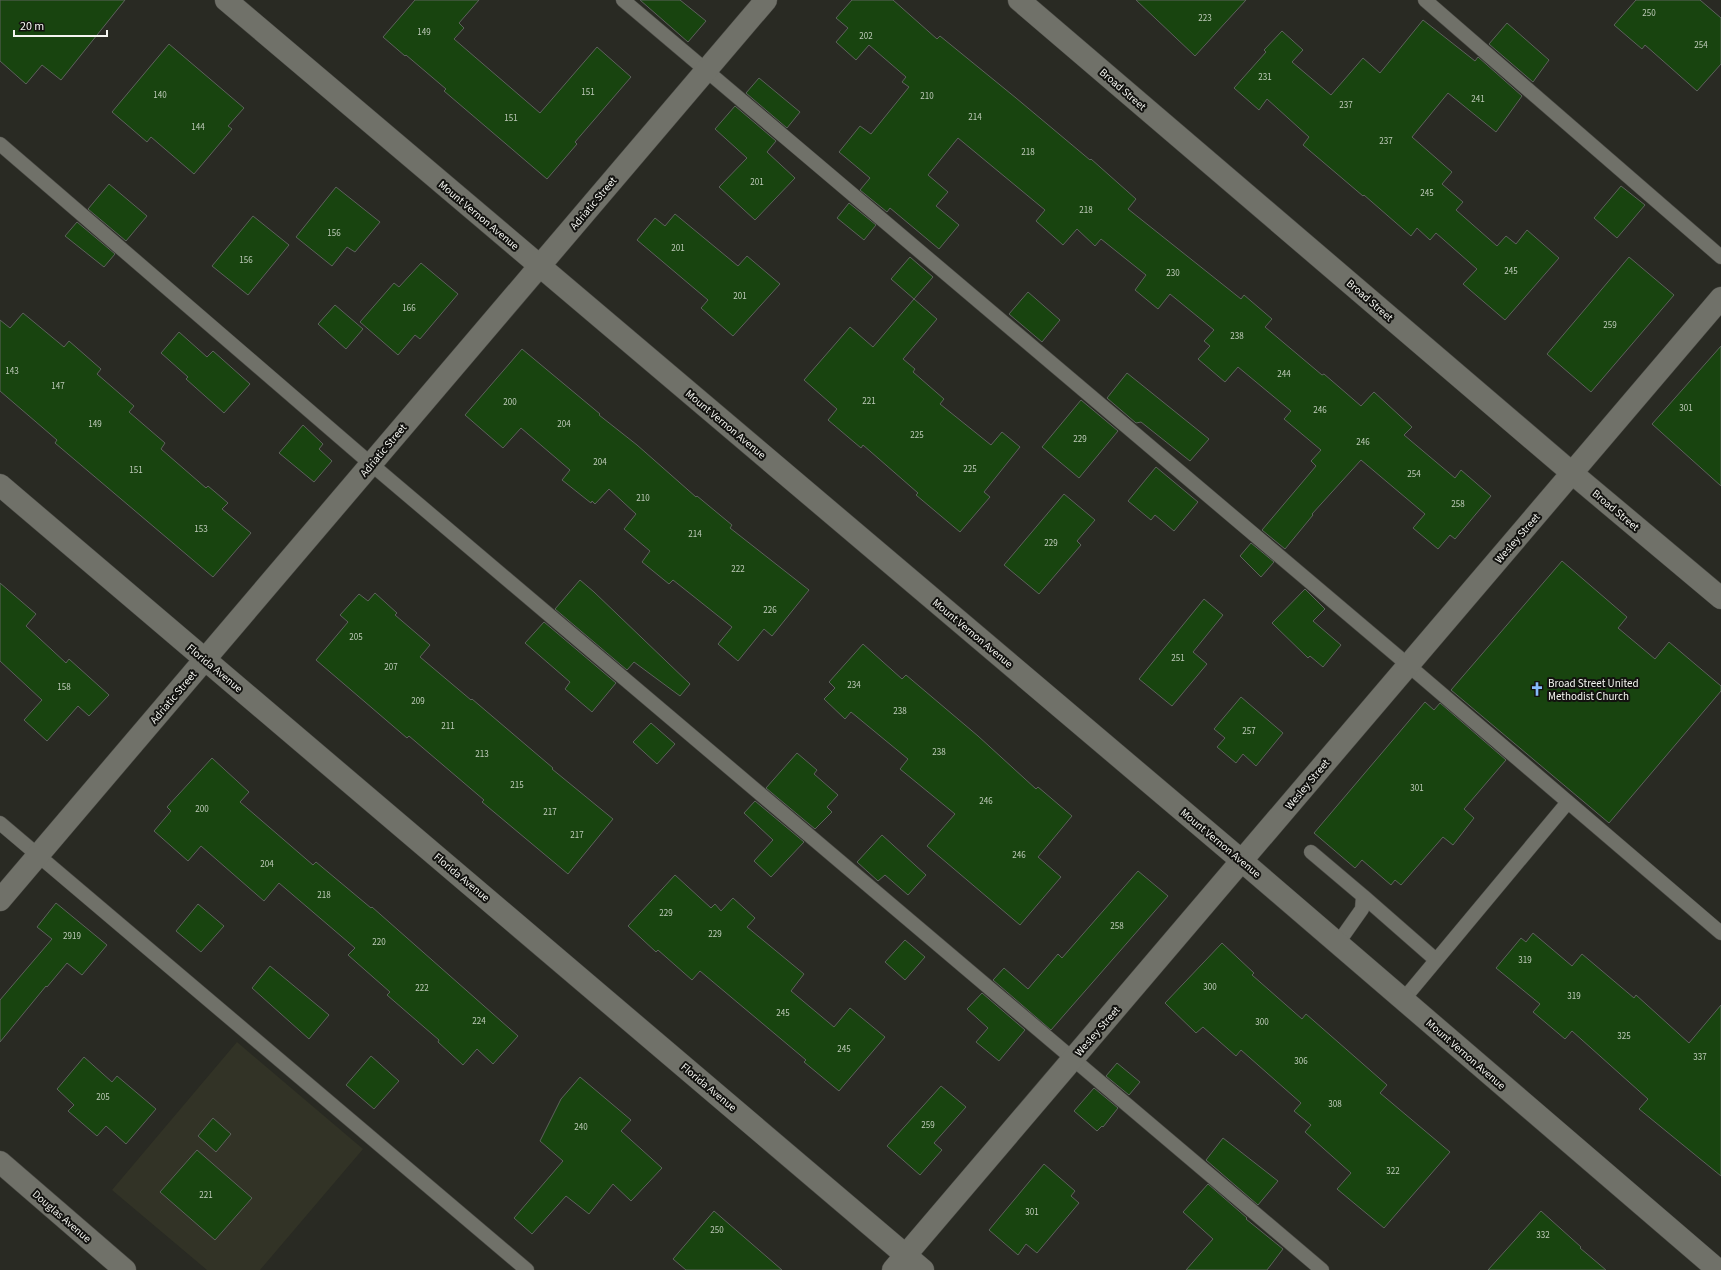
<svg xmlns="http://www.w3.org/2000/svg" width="1721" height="1270" viewBox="0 0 1721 1270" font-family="'Source Sans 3',sans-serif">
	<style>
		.built { fill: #323326 }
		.building { fill: #18440f; stroke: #5d625c }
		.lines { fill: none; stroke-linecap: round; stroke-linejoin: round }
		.service-casing { stroke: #484843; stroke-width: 15 }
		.minor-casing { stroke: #484843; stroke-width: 23 }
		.service { stroke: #707169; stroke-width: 14 }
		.minor { stroke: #707169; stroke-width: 22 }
		.labels { text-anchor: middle; stroke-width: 4; stroke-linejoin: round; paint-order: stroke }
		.number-label { font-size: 9px; fill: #bdc9b8 }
		.street-label { font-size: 11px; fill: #f4f5f0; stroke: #12120f }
		.poi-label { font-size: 11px; fill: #f4f5f0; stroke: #12120f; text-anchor: start }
	</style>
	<rect width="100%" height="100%" fill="#292a23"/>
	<path class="built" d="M237,1042L363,1149L260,1270H207L112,1190Z"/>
	<path class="building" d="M0,0H125L61,80L42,65L26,84L0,61Z
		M415,0H479L459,23L464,28L454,39L540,113L597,47L631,77L575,142L577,144L547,179L444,91L446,89L406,55L405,56L383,37Z
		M640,0H680L706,21L688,42Z
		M852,0H893L937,39L940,36L1016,98L1090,160L1091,159L1136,199L1128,209L1241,299L1244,295L1272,319L1265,327L1322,375L1324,374L1361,406L1374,392L1412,427L1404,435L1455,478L1461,470L1491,496L1455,539L1450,535L1438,549L1413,528L1425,514L1361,460L1312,514L1313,515L1285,549L1262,530L1316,466L1311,461L1321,450L1284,419L1291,411L1238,367L1225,382L1198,359L1210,346L1204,341L1214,330L1170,294L1158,309L1135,290L1146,275L1101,239L1095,246L1077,229L1063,245L1036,221L1045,210L958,138L928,175L948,192L936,206L959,225L939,249L890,208L887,212L860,190L870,178L839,152L860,126L871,134L909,87L902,82L906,77L869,45L856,60L836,42L848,28L836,18Z
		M1136,0H1246L1195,56Z
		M1636,0H1700L1721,18V64L1697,91L1645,45L1642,49L1614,25Z
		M1423,20L1475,61L1478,57L1522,96L1496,132L1448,93L1412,137L1452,172L1442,184L1463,202L1456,210L1497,246L1506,236L1516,244L1527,230L1559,258L1505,320L1463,284L1477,269L1436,233L1430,240L1417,228L1411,236L1364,195L1363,196L1303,145L1309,137L1267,99L1259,110L1234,88L1266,52L1264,50L1282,31L1303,50L1292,62L1331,95L1363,58L1380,73Z
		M1507,23L1549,60L1533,82L1489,44Z
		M169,44L244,108L228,126L232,129L194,174L151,137L147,142L112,112Z
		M759,78L800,112L787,128L746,93Z
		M735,106L776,141L767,152L795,178L755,220L719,187L747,158L715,129Z
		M109,184L147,216L126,241L88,209Z
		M1621,186L1645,205L1617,238L1594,218Z
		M336,187L380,222L355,252L347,247L332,266L296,237Z
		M849,203L876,225L864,240L837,218Z
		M675,214L738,266L747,256L780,284L733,336L701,308L708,300L637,240L655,218L665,226Z
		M253,216L289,245L248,295L212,266Z
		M77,222L115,254L104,267L65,236Z
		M910,257L933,277L914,299L891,279Z
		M1629,257L1674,295L1591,392L1547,354Z
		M421,263L458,294L420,339L415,335L398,355L360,322L394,283L399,287Z
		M1028,292L1060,320L1042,342L1009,314Z
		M914,299L937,319L903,359L915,369L913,372L944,399L940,404L991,445L1002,432L1020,447L984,492L990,497L960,532L916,495L918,493L863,445L861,448L828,420L837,409L804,380L850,327L873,347Z
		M335,305L363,329L346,349L318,324Z
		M23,313L64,347L69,341L101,369L97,374L134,406L129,412L165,443L161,449L206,488L208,486L228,503L222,509L251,533L213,577L55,443L57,440L0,391V320L10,328Z
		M179,332L207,357L213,351L250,384L224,413L186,379L188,377L161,353Z
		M1721,346V486L1652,424Z
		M522,349L600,414L599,415L637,445L696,497L697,496L732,525L730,528L809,590L772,636L764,629L738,661L718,644L732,627L673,580L669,584L642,562L650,551L624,529L636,514L609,489L595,504L592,501L591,503L562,480L570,470L521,428L503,448L465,415Z
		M1127,373L1209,439L1190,461L1141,422L1136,423L1107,398Z
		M1081,400L1118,431L1079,478L1042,447Z
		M303,425L323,444L319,449L332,461L314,482L279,453Z
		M1156,467L1198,502L1174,531L1155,515L1151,520L1128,501Z
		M1064,494L1095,520L1077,541L1081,545L1039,594L1004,565Z
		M1251,543L1274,562L1261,577L1240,556Z
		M1562,561L1627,617L1618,628L1655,659L1669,642L1721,686V691L1609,823L1451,690Z
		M580,580L594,592L690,684L680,696L634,662L627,670L555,609Z
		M0,583L36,614L26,626L66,663L69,659L109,695L89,716L78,706L47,741L24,720L42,700L0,661Z
		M1305,589L1325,609L1313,621L1341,645L1323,667L1310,656L1308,658L1272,623Z
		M375,593L397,613L395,615L430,645L420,657L471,700L472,699L553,768L552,769L613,819L568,874L482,802L484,800L409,736L407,738L316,660L348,622L340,615L359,594L368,601Z
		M1204,599L1223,615L1193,652L1207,664L1172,706L1139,679Z
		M544,622L616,683L592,712L565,689L570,682L525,643Z
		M863,644L902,679L906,675L978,736L1036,789L1038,787L1072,816L1038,857L1061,877L1020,925L927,846L955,814L900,769L908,759L851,712L845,719L824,699L835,688L829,682Z
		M1241,697L1283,733L1256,766L1243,754L1236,763L1217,747L1225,738L1214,729Z
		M1425,702L1434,710L1440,703L1506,760L1464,809L1474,818L1453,845L1443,837L1401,885L1395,880L1391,885L1362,860L1355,868L1314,833Z
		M651,723L675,744L657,764L633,742Z
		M797,753L817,770L814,774L838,795L827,807L832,812L815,829L766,788Z
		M212,758L249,792L240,802L313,865L316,862L371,908L372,907L518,1036L493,1064L477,1049L463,1065L438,1042L439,1040L387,995L390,992L348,955L355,948L279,883L264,901L201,846L188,861L154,831L171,811L167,807Z
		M755,801L804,842L771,877L754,861L773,840L744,813Z
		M882,835L926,875L908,895L885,875L878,881L857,862Z
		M1138,871L1168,896L1051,1030L993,980L1004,968L1028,989L1058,954L1062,958Z
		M675,875L711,908L715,904L721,911L733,898L755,918L747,927L804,974L791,991L834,1027L850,1008L885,1037L839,1091L804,1062L806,1060L700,971L692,980L658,950L656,952L628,926Z
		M56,903L107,945L82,975L67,963L47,987L46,986L0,1042V1000L52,939L37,927Z
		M198,904L224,926L201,952L176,931Z
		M1533,933L1572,966L1582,954L1634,998L1636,995L1689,1043L1721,1005V1176L1639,1109L1648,1099L1572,1031L1565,1039L1533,1012L1540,1004L1496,968L1521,938L1526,942Z
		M905,940L925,957L905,980L885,962Z
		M1222,943L1254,973L1252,975L1302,1019L1306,1014L1387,1085L1380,1093L1450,1152L1384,1228L1337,1189L1351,1173L1305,1132L1311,1125L1294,1111L1301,1103L1241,1050L1236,1056L1203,1027L1196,1033L1165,1003Z
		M270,966L329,1015L309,1039L252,988Z
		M982,993L1025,1030L999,1061L976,1042L988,1028L967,1009Z
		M371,1056L399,1081L374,1109L346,1085Z
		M84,1057L112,1082L117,1076L156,1109L126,1144L106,1126L97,1136L68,1111L74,1105L57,1089Z
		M1117,1063L1140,1082L1129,1095L1106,1076Z
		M580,1077L631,1120L621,1131L662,1168L631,1201L613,1184L589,1214L566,1196L532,1234L514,1218L563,1161L540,1141L561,1099Z
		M941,1086L966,1107L934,1143L942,1150L920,1175L887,1146Z
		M1094,1088L1118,1108L1103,1127L1102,1126L1097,1131L1074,1111Z
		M213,1118L231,1134L216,1152L198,1136Z
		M1223,1138L1278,1181L1258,1205L1206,1160Z
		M197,1150L252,1198L215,1240L160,1192Z
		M1044,1164L1075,1191L1071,1196L1079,1203L1037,1253L1026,1244L1018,1255L989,1230Z
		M1208,1184L1247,1218L1246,1219L1283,1249L1267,1270H1186L1213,1239L1183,1212Z
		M714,1211L782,1270H686L673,1259Z
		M1541,1211L1581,1247L1580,1248L1606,1270H1488Z"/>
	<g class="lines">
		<defs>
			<path id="service" d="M623,0L1408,665L1721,933
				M1425,0L1721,257
				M0,144L371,464L1322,1270
				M0,823L527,1270
				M1311,852L1363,896L1362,909L1338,943
				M1363,896L1436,960
				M1403,1000L1568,802"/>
			<path id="minor" d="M226,0L1242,861L1718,1270
				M1019,0L1572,473L1721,598
				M0,485L923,1270
				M0,900L766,0
				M0,1162L125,1270
				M893,1270L1721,298"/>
		</defs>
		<use href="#service" class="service-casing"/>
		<use href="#minor" class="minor-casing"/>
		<use href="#service" class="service"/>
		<use href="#minor" class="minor"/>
	</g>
	<defs>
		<symbol id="church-bare" viewBox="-9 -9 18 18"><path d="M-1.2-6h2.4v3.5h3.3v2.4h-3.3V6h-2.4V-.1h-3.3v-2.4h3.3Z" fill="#86bbfb" stroke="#12120f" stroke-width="2.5" paint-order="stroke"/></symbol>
	</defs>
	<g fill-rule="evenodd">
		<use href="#church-bare" x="1527" y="679" width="20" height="20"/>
	</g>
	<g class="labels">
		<g class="number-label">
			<text x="1649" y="16">250</text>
			<text x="1205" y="21">223</text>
			<text x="424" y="35">149</text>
			<text x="866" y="39">202</text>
			<text x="1701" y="48">254</text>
			<text x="1265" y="80">231</text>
			<text x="588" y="95">151</text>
			<text x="160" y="98">140</text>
			<text x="927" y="99">210</text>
			<text x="1478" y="102">241</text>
			<text x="1346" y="108">237</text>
			<text x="975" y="120">214</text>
			<text x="511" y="121">151</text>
			<text x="198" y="130">144</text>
			<text x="1386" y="144">237</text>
			<text x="1028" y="155">218</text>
			<text x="757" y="185">201</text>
			<text x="1427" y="196">245</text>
			<text x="1086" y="213">218</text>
			<text x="334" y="236">156</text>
			<text x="678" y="251">201</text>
			<text x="246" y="263">156</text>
			<text x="1511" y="274">245</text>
			<text x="1173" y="276">230</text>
			<text x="740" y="299">201</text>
			<text x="409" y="311">166</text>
			<text x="1610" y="328">259</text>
			<text x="1237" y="339">238</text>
			<text x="12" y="374">143</text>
			<text x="1284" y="377">244</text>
			<text x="58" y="389">147</text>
			<text x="869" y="404">221</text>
			<text x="510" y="405">200</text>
			<text x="1686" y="411">301</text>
			<text x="1320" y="413">246</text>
			<text x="95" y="427">149</text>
			<text x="564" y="427">204</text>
			<text x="917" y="438">225</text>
			<text x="1080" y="442">229</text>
			<text x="1363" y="445">246</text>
			<text x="600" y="465">204</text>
			<text x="970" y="472">225</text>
			<text x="136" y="473">151</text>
			<text x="1414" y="477">254</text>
			<text x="643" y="501">210</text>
			<text x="1458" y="507">258</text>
			<text x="201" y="532">153</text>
			<text x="695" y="537">214</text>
			<text x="1051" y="546">229</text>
			<text x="738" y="572">222</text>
			<text x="770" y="613">226</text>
			<text x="356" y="640">205</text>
			<text x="1178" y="661">251</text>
			<text x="391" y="670">207</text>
			<text x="854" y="688">234</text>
			<text x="64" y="690">158</text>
			<text x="418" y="704">209</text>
			<text x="900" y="714">238</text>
			<text x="448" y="729">211</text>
			<text x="1249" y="734">257</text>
			<text x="939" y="755">238</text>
			<text x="482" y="757">213</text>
			<text x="517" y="788">215</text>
			<text x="1417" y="791">301</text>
			<text x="986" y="804">246</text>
			<text x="202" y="812">200</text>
			<text x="550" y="815">217</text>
			<text x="577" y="838">217</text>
			<text x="1019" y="858">246</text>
			<text x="267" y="867">204</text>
			<text x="324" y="898">218</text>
			<text x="666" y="916">229</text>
			<text x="1117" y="929">258</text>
			<text x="715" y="937">229</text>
			<text x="72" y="939">2919</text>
			<text x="379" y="945">220</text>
			<text x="1525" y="963">319</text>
			<text x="1210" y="990">300</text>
			<text x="422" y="991">222</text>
			<text x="1574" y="999">319</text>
			<text x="783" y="1016">245</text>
			<text x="479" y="1024">224</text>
			<text x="1262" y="1025">300</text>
			<text x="1624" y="1039">325</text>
			<text x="844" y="1052">245</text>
			<text x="1700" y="1060">337</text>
			<text x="1301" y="1064">306</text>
			<text x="103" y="1100">205</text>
			<text x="1335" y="1107">308</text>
			<text x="928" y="1128">259</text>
			<text x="581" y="1130">240</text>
			<text x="1393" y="1174">322</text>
			<text x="206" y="1198">221</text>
			<text x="1032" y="1215">301</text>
			<text x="717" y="1233">250</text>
			<text x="1543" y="1238">332</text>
		</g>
		<g class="street-label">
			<text transform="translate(1123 89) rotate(41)" y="4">Broad Street</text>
			<text transform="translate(593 203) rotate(-50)" y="4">Adriatic Street</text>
			<text transform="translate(479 215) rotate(40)" y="4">Mount Vernon Avenue</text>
			<text transform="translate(1370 300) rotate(41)" y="4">Broad Street</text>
			<text transform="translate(726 424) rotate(40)" y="4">Mount Vernon Avenue</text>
			<text transform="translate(383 450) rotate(-50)" y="4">Adriatic Street</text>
			<text transform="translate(1616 510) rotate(40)" y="4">Broad Street</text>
			<text transform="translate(1517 538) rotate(-49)" y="4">Wesley Street</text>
			<text transform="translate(973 633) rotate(40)" y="4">Mount Vernon Avenue</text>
			<text transform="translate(215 668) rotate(40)" y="4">Florida Avenue</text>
			<text transform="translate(173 697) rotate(-50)" y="4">Adriatic Street</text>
			<text transform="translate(1307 784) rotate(-50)" y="4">Wesley Street</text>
			<text transform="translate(1221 843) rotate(40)" y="4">Mount Vernon Avenue</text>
			<text transform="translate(462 877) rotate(40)" y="4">Florida Avenue</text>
			<text transform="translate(1097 1031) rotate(-49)" y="4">Wesley Street</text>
			<text transform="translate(1466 1054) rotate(41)" y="4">Mount Vernon Avenue</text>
			<text transform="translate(709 1087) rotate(40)" y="4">Florida Avenue</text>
			<text transform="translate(62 1216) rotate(41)" y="4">Douglas Avenue</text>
		</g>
		<g class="poi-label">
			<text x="1548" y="687">Broad Street United<tspan x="1548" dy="13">Methodist Church</tspan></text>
		</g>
	</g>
	<path d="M14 30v6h93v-6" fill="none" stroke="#f4f5f0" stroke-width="2"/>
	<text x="20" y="30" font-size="12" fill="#f4f5f0" stroke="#12120f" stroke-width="3" paint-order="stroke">20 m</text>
</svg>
